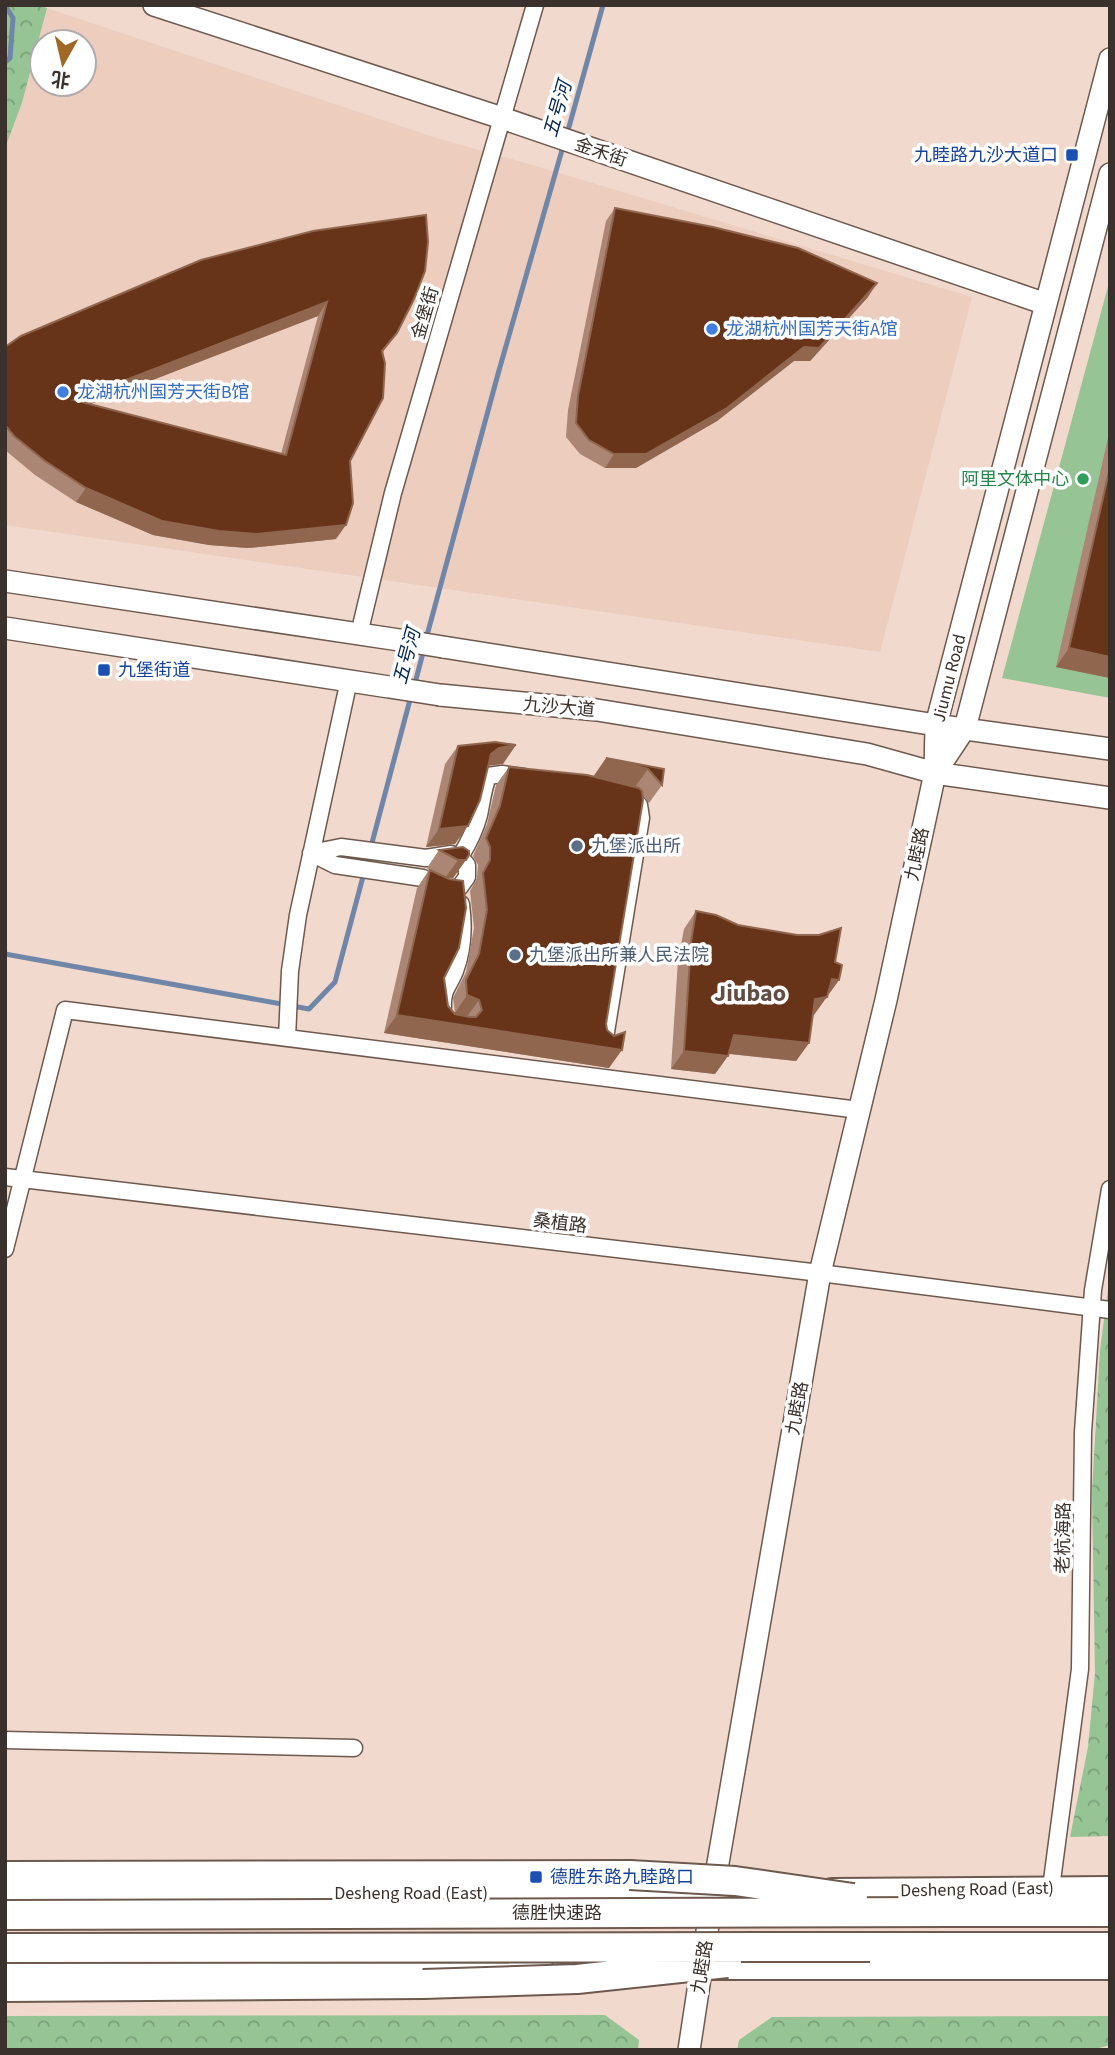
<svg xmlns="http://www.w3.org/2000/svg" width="1115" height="2055" viewBox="0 0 1115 2055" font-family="'Source Sans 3','Noto Sans SC',sans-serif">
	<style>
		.built { fill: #eccdbe; fill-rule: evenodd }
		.grass { fill: #96c495 }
		.park { fill: url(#park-crowns) }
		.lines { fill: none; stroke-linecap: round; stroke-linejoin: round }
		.stream { stroke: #7086a8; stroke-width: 5 }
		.street-casing { stroke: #6e594f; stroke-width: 19 }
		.secondary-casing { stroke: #6e594f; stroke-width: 24 }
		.primary-casing { stroke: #6e594f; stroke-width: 28 }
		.highway-casing { stroke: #6e594f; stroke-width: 32 }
		.street { stroke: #fff; stroke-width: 16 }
		.secondary { stroke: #fff; stroke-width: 21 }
		.primary { stroke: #fff; stroke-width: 24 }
		.highway { stroke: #fff; stroke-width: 28 }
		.secondary-bridge-casing { stroke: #6e594f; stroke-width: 24; stroke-linecap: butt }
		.highway-bridge-casing { stroke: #6e594f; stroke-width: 32; stroke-linecap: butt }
		.secondary-bridge { stroke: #fff; stroke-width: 21 }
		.highway-bridge { stroke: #fff; stroke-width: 28 }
		.wall { fill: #ac8674; fill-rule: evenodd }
		.shaded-wall { fill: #90664f }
		.building { fill: #673419; stroke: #90664f; stroke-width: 2; fill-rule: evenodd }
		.transit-dot { fill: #1a4fb4; stroke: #fff; stroke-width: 2.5 }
		.shop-dot { fill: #3f7fe0; stroke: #fff; stroke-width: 2.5 }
		.leisure-dot { fill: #2e9e5b; stroke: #fff; stroke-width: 2.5 }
		.service-dot { fill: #5c6f8a; stroke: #fff; stroke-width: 2.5 }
		.labels { text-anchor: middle; stroke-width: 7; stroke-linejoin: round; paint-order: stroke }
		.street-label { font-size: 18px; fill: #3a302c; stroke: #fff }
		.transit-label { font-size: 18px; fill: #164399; stroke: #fff; text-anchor: start }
		.shop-label { font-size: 18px; fill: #366cbe; stroke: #fff; text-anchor: start }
		.leisure-label { font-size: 18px; fill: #27864d; stroke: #fff; text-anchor: end }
		.service-label { font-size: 18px; fill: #4e5e75; stroke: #fff; text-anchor: start }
		.water-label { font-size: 19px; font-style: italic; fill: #042855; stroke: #fff }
		.district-label { font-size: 24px; font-weight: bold; fill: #614d44; stroke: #fff }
	</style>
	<defs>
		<pattern id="park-crowns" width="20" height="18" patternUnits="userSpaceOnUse" patternTransform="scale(1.75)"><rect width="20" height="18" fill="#96c495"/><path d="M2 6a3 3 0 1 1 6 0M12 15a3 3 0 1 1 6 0" fill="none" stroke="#7ba07a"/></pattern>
	</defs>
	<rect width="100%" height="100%" fill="#f1d9ce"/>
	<path class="built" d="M47,8L440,139L529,164L972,297L880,652L5,525V148L22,103ZM42,42H84V84H42Z"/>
	<path class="grass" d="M1110,279V698L1002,678Z"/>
	<path class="park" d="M5,5H38L47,8L22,103L5,148Z
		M1110,1274V1836L1070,1837L1088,1747L1095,1673L1092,1492L1100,1350Z
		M605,2015L639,2040L638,2050H5V2016Z
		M1110,2016V2045L1099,2048L737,2050L739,2040L772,2017Z"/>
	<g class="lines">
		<path class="stream" d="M5,62L10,58L13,18L5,5
			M567,134L603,5
			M426,639L498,374L564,143
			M414,687L424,649
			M5,954L309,1009L335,982L411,696"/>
		<defs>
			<path id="street" d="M359,634L393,493L535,5
				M341,847L426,858L451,854L460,857L467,865V877L459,888C443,890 435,887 423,878L335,865L311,853Z
				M460,857C468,844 475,831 479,815C482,801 483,789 488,776L502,774L524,777
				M443,1007C442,990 449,986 455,971C463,950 464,926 461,904
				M287,1038L290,971L298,915L349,680
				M604,1044L641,818L639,805L632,797
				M5,1177L820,1273L1110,1310
				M5,1249L65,1010L859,1110
				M5,1740L354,1748
				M1051,1888L1080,1669L1083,1432L1093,1290L1110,1189"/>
			<path id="secondary" d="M154,5L502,118L1046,304
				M5,581L406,641
				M5,628L389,687
				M443,647L936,725L1110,749
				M440,695L597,710L867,754L935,773L1110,798
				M935,773L965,728L1110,174
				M689,2050L713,1892L820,1273L886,1000L935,773L936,725L1110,59"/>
			<path id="primary" d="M832,1891L1110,1889
				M5,1894L722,1892
				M706,1967H1110
				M5,1968L540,1967"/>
			<path id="highway" d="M5,1876L630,1875
				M950,1912H1110
				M870,1947H1110
				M5,1987L423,1984"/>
		</defs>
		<use href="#street" class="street-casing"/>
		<use href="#secondary" class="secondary-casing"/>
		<use href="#primary" class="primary-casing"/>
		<use href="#highway" class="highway-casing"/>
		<use href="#street" class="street"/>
		<use href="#secondary" class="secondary"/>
		<use href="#primary" class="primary"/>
		<use href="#highway" class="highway"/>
		<defs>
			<path id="secondary-bridge" d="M406,641L443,647
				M389,687L440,695"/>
			<path id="highway-bridge" d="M630,1875L735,1881L853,1898
				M5,1915L950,1912
				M5,1948L870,1947
				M423,1984L577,1979L727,1963"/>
		</defs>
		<use href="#secondary-bridge" class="secondary-bridge-casing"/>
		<use href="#highway-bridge" class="highway-bridge-casing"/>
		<use href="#secondary-bridge" class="secondary-bridge"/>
		<use href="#highway-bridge" class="highway-bridge"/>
	</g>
	<path class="wall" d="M615,208L868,297L810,361H794L717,421L636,468H605L580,454L566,437L568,410L606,221Z
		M428,242L383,353L350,461L336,539L248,548L209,545L153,535L76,502L35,475L5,450V347ZM318,316L281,454L90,404Z
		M1110,429V678L1056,667Z
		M458,746L503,764L488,765L455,844L426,847L445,764Z
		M606,758L664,769L662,785L649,803L642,795L606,1024L609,1068L384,1033L417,888L429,870L427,868L439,850L469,855L453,878H446L444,978L448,1006L455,1013L453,998L466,972L474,928L470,891L477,878L478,865L473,856L487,824L496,785L509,767L635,787Z
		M696,911L738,925L835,962L839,980L813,1015L809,1043L796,1061L729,1054L715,1074L671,1069L678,960L684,929Z"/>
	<path class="shaded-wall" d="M877,283L868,297L810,361H794L717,421L636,468H605L614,454Z
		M327,302L318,316L65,414L74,400Z
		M86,488L346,525L336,539L248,548L209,545L153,535L76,502Z
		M1069,648L1110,657V678L1056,667Z
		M516,745L503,764L486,766L491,754L499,748Z
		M606,758L648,769L635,787L593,777Z
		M468,826L455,844L426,847L439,829Z
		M458,860H466L453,878H445Z
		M832,979L839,980L814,1015L802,1017L815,999Z
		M467,995L479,1000L466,1018L455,1013Z
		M397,1015L622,1050L609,1068L384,1033Z
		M734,1035L809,1043L796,1061L722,1053Z
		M684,1051L728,1056L715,1074L671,1069Z"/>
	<path class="building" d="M615,208L713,227L798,248L877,283L819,348L804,347L727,408L646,454H614L589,440L576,423L578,396Z
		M426,215L428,242L425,271L414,299L397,333L382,351L385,363L383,398L350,461L353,503L346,525L257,534L219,531L162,521L86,488L45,461L14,436L5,425V347L21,336L201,260L313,231ZM327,302L286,455L74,400Z
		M1110,467V657L1069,648Z
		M495,742L516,745L499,748L491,754L480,800L468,826L439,829L458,746Z
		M606,758L664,769L662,785L648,769Z
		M509,767L587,775L639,788L642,791L643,800L606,1024L607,1030L614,1036L625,1032L622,1050L397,1015L430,870L449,879L463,881L466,908L459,948L444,978L448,1006L455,1014L470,1017H476L482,1010L479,1000L467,995L466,980L479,954L487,910L483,873L490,860V847L486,838L500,806Z
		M463,847L469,851V855L466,860H458L439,850Z
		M696,911L716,915L738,925L797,935H819L841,928L835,962L842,965L839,980L832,979L827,997L815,999L809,1043L734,1035L728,1056L684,1051L691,942Z"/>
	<g class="transit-dot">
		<rect x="1065" y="148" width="14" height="14" rx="3.5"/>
		<rect x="97" y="663" width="14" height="14" rx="3.5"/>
		<rect x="529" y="1870" width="14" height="14" rx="3.5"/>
	</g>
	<g class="shop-dot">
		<circle cx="712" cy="329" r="7"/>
		<circle cx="63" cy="392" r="7"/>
	</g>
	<circle class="leisure-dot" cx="1083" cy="479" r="7"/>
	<g class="service-dot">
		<circle cx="577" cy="846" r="7"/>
		<circle cx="515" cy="955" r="7"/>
	</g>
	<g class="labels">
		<g class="street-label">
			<text transform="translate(601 152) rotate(19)" y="6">金禾街</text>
			<text transform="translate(425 313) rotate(-74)" y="6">金堡街</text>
			<text transform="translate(949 678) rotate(-76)" y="6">Jiumu Road</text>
			<text transform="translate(559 707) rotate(5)" y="6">九沙大道</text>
			<text transform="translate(917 854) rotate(-78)" y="6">九睦路</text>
			<text transform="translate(560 1223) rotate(7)" y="6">桑植路</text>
			<text transform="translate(797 1408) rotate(-80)" y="6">九睦路</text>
			<text transform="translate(1063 1538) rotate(-89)" y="6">老杭海路</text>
			<text transform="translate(977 1889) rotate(-1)" y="6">Desheng Road (East)</text>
			<text x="411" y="1899">Desheng Road (East)</text>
			<text x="557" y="1919">德胜快速路</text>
			<text transform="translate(702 1967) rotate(-81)" y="6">九睦路</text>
		</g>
		<g class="transit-label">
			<text x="1058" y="161" text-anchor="end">九睦路九沙大道口</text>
			<text x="118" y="676">九堡街道</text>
			<text x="550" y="1883">德胜东路九睦路口</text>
		</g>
		<g class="shop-label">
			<text x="726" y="335">龙湖杭州国芳天街A馆</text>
			<text x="77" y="398">龙湖杭州国芳天街B馆</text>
		</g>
		<g class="leisure-label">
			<text x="1069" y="485">阿里文体中心</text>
		</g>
		<g class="service-label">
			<text x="591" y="852">九堡派出所</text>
			<text x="529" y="961">九堡派出所兼人民法院</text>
		</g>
		<g class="water-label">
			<text transform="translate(557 109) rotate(-74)" y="7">五号河</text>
			<text transform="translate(406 656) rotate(-75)" y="7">五号河</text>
		</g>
		<g class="district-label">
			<text x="750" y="1001">Jiubao</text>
		</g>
	</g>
	<rect width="1115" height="2055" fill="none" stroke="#3a302c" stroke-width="14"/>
	<g transform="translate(63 63) rotate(188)"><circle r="33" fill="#ffffff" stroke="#b0acab" stroke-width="2"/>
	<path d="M0-5L12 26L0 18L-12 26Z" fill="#9f6823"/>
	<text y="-10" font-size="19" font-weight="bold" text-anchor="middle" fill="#3a302c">北</text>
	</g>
</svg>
